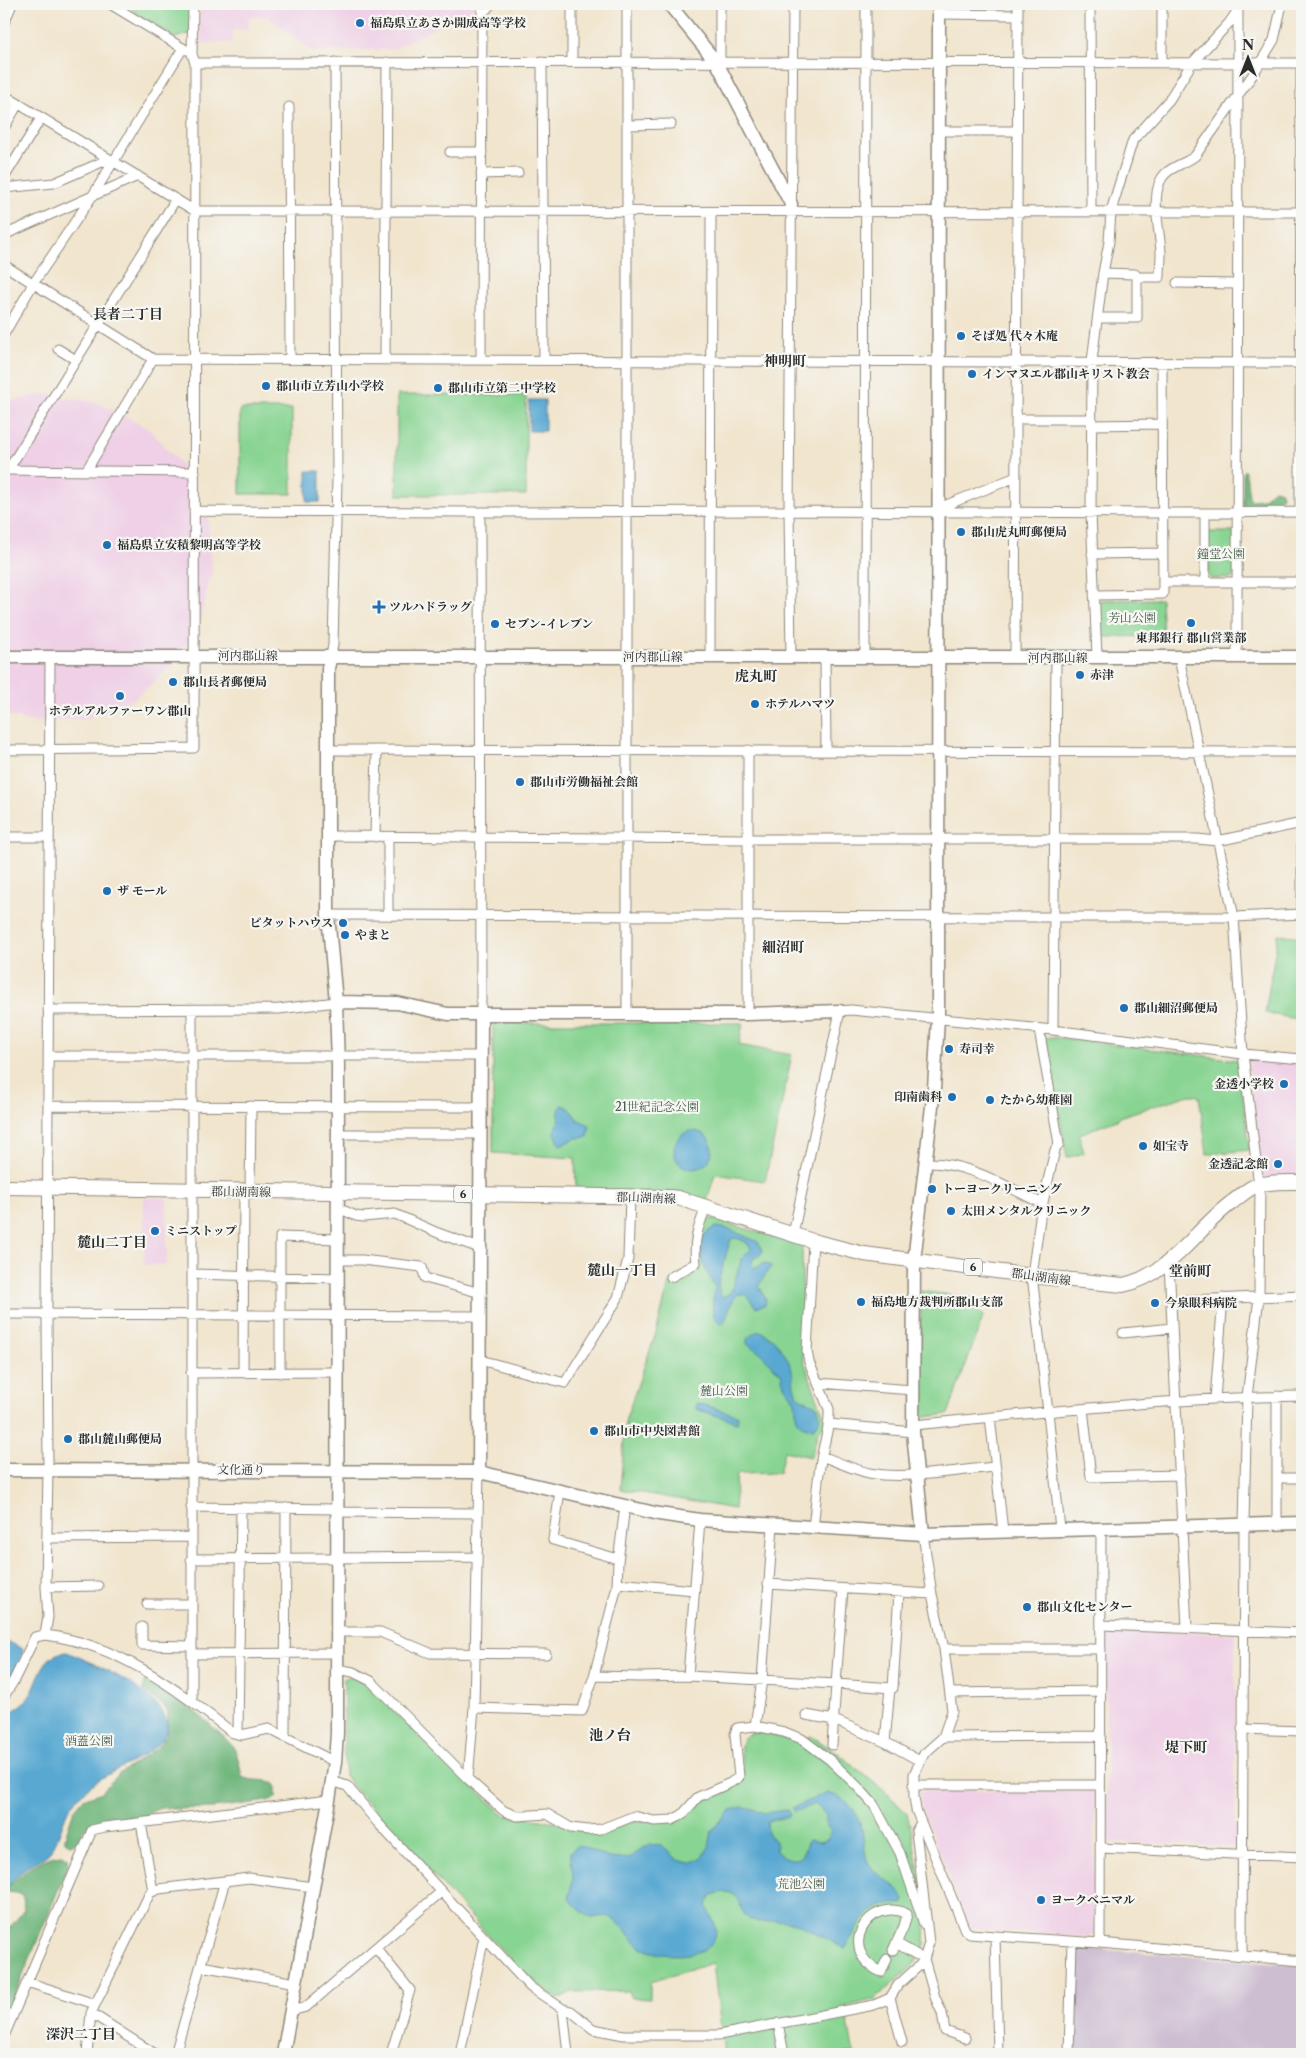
<svg xmlns="http://www.w3.org/2000/svg" width="1306" height="2058" viewBox="0 0 1306 2058" font-family="'Libre Caslon Text','Noto Serif JP',serif">
	<style>
		.built { fill: #efd0e6 }
		.industrial { fill: #cdbed2 }
		.green { fill: #88d492; stroke: #5a805e }
		.forest { fill: #6eb67c; stroke: #4c7054 }
		.water { fill: #58a8d2; stroke: #426a7e; fill-rule: evenodd }
		.lines { fill: none; stroke-linecap: round; stroke-linejoin: round }
		.street-casing { stroke: #8e887c; stroke-width: 11 }
		.secondary-casing { stroke: #8e887c; stroke-width: 15 }
		.primary-casing { stroke: #8e887c; stroke-width: 16 }
		.street { stroke: #fff; stroke-width: 9 }
		.secondary { stroke: #fff; stroke-width: 12 }
		.primary { stroke: #fff; stroke-width: 14 }
		.poi-dot { fill: #1f6fb2; stroke: #f6f6f2; stroke-width: 2 }
		.labels { text-anchor: middle; stroke-width: 4.5; stroke-linejoin: round; paint-order: stroke }
		.shield { fill: #f6f6f2; stroke: #686867; stroke-width: 1 }
		.shield-label { font-size: 11px; font-weight: bold; fill: #2b2b2b }
		.poi-label { font-size: 12px; font-weight: bold; fill: #2b2b2b; stroke: #f6f6f2; text-anchor: start }
		.park-label { font-size: 12px; fill: #475e4a; stroke: #f6f6f2 }
		.street-label { font-size: 12px; fill: #2b2b2b; stroke: #f6f6f2 }
		.neighbourhood-label { font-size: 14px; font-weight: bold; fill: #2b2b2b; stroke: #f6f6f2 }
	</style>
	<rect width="100%" height="100%" fill="#f6f6f2"/>
	<filter id="ink" filterUnits="userSpaceOnUse"><feTurbulence type="fractalNoise" baseFrequency=".02" numOctaves="2"/><feDisplacementMap in="SourceGraphic" scale="10" xChannelSelector="R" yChannelSelector="G"/><feConvolveMatrix kernelMatrix="1 2 1 2 8 2 1 2 1" color-interpolation-filters="sRGB"/></filter>
	<filter id="wash" filterUnits="userSpaceOnUse"><feTurbulence type="fractalNoise" baseFrequency=".0096" numOctaves="4" result="noise"/><feDisplacementMap in="SourceGraphic" scale="20" xChannelSelector="R" yChannelSelector="G"/><feGaussianBlur stdDeviation="1.12" result="paint"/><feColorMatrix in="noise" values="0 0 0 0 0 0 0 0 0 0 0 0 0 0 0 0 0 1.4 0 .05"/><feComposite in="paint" operator="in"/></filter>
	<g filter="url(#wash)">
		<rect width="100%" height="100%" fill="#f1e5ce"/>
		<path class="built" d="M200,4H477V6L394,49L313,52L268,17H249L248,29L233,30V42L200,43Z
			M43,394L99,403L149,429L187,471L208,519L212,570L200,621L173,665L134,699L86,719L34,722L4,715V403Z
			M1248,1059L1302,1063V1176L1262,1177Z
			M144,1198H167V1265H144Z
			M1106,1629L1235,1634V1847L1107,1842Z
			M925,1790L1091,1791L1095,1795L1094,1932L1088,1937L976,1929L970,1927L923,1812L919,1794Z"/>
		<path class="industrial" d="M1081,1948L1302,1965V2054H1073L1075,1954Z"/>
		<path class="green" d="M136,4H193V33L175,38L132,10Z
			M397,395H526V495H397Z
			M240,409H292V494H240Z
			M1209,532H1234V578L1211,579L1208,576Z
			M1161,599L1163,636L1102,637L1101,600Z
			M1278,934L1302,937V1020L1265,1013Z
			M498,1023H743L739,1045L792,1055L765,1181L715,1174L707,1201L576,1190L575,1158L493,1153V1026Z
			M1051,1037L1238,1060L1250,1150L1207,1154L1199,1096L1189,1095L1122,1116L1117,1120L1079,1134L1084,1153L1067,1158L1045,1038Z
			M705,1217L802,1245L803,1358L825,1420L823,1427L818,1432L811,1457L784,1451L779,1473L737,1474L734,1509L620,1489L626,1418L656,1333L669,1283L672,1279L699,1263L697,1246Z
			M921,1291L973,1298L983,1317L948,1414L919,1418Z
			M348,1677H352L369,1687L446,1763L506,1816L550,1821L590,1833L616,1828L629,1821H644L688,1815L699,1803L741,1782C748,1769 732,1742 749,1734C765,1728 786,1743 800,1740C804,1740 808,1737 811,1736L838,1753L888,1794L907,1814L912,1832L926,1918L925,1945L922,1953L912,1967L875,1999L845,2007L854,2054H724L713,1963L650,1982V1999L632,1998L629,1991L572,1992L558,1999L524,1975L352,1786L345,1775L344,1757V1679Z"/>
		<path class="forest" d="M1243,471H1245C1248,480 1247,491 1250,500L1263,499L1274,489L1281,491L1282,496L1277,502L1275,508L1243,507Z
			M148,1679C162,1683 224,1734 233,1747C238,1754 240,1768 242,1777C254,1783 265,1777 276,1785V1798L268,1801L213,1808L172,1809C160,1804 153,1813 142,1817C131,1818 99,1820 90,1825C81,1830 80,1841 71,1845L65,1841V1837L74,1810L83,1799L102,1792L116,1776L157,1748L167,1735L168,1712L164,1706L144,1691V1682Z
			M61,1855L67,1858L68,1866L4,2021V1943L12,1925L24,1910L23,1896L17,1893L7,1892L8,1887C22,1873 40,1857 61,1855Z"/>
		<path class="water" d="M529,400H545V431H529Z
			M307,471H320V502H307Z
			M561,1105L568,1107L578,1120L590,1125L588,1137L577,1138L560,1145L554,1131C562,1119 556,1118 561,1105Z
			M674 1150a19 19 0 1 1 38 0a19 19 0 1 1-38 0Z
			M717,1227L729,1229L758,1242L762,1250L761,1254L752,1260V1265L754,1268L766,1263L771,1266L759,1285L766,1300L765,1305L756,1307L746,1295L738,1294C726,1306 731,1315 722,1324C708,1317 713,1300 715,1287C705,1271 687,1236 717,1227ZM736,1238L746,1242L751,1249L742,1258L731,1292L723,1297L720,1295L718,1283L729,1245L731,1239Z
			M760,1331C774,1336 786,1353 791,1367C794,1375 792,1386 797,1394C801,1401 812,1401 817,1406C820,1415 822,1423 813,1428C787,1425 801,1411 793,1398C786,1386 784,1390 781,1373C768,1364 762,1351 747,1344V1339C751,1335 754,1332 760,1331Z
			M696,1404L705,1405L736,1415L738,1416L737,1422L696,1409Z
			M4,1640L23,1649L21,1659L11,1677H6L4,1674Z
			M67,1652C91,1662 195,1705 160,1742C142,1761 110,1770 89,1787C81,1793 72,1804 67,1813C61,1826 58,1843 48,1854C44,1858 37,1861 32,1864C22,1871 9,1882 4,1894V1715C13,1711 24,1705 29,1697C40,1680 41,1653 67,1652Z
			M826,1793C848,1796 860,1814 863,1836C865,1847 864,1859 872,1868C884,1882 897,1882 904,1901L902,1904C867,1902 860,1924 845,1949C826,1939 806,1925 786,1921C774,1918 762,1925 751,1920C735,1913 745,1883 712,1895L706,1906C709,1914 716,1922 716,1931C716,1960 663,1958 645,1949C631,1942 625,1926 612,1918C605,1914 600,1918 593,1917C584,1916 575,1905 569,1899L573,1877L570,1852L578,1845C595,1850 607,1862 626,1858C640,1855 640,1842 661,1845L678,1860L690,1863L701,1858L709,1847L712,1830L731,1810L742,1807L751,1808L764,1813L788,1810L790,1816L767,1822L768,1835L776,1841V1850C782,1856 794,1864 802,1855C805,1851 805,1845 809,1840L821,1842L828,1839L831,1831L826,1825V1815L815,1804L794,1812L792,1808Z"/>
	</g>
	<g filter="url(#ink)">
		<g class="lines">
			<defs>
				<path id="street" d="M110,4L186,50
					M1090,4L1091,211
					M482,14L491,4
					M939,14L1017,15
					M4,23L12,4
					M542,62L544,360
					M572,62V4
					M1162,62V4
					M195,63C564,62 933,62 1302,63
					M720,63V4
					M4,95L195,211L1302,212
					M289,107L290,358
					M627,125L671,124
					M4,128L18,104
					M939,131H1017
					M450,152H482
					M481,174L518,173
					M4,178L41,118
					M4,188L54,183L109,159
					M4,235L138,176
					M4,265L153,359L1302,363
					M1137,277H1160C1160,269 1161,261 1161,254C1161,233 1148,191 1165,174C1173,166 1186,163 1195,156L1254,73L1274,40L1282,4
					M1177,283L1237,284
					M1098,318H1137V277L1135,274L1103,273
					M4,334L33,284L93,195L183,48
					M58,349L76,360
					M385,359L387,62
					M481,360L482,4
					M1016,419H1091
					M1091,425L1162,424
					M4,470L195,472
					M8,470L176,199
					M86,471L153,359
					M939,508L1016,477
					M194,511L480,512L789,511L1163,513L1302,512
					M480,512L481,1014
					M1300,512L1301,63
					M1205,513V581
					M1092,554L1163,553
					M1163,582H1302
					M1094,595L1163,594L1162,362
					M331,656L333,645L337,479L335,62
					M710,656L711,212
					M50,657L47,1315L48,1469L46,1587L48,1617L45,1635C119,1644 176,1689 233,1733L241,1735L269,1729L335,1762
					M791,657L789,511L793,4
					M1097,657L1091,513L1092,361L1103,273L1109,242L1111,211L1133,140L1169,100L1192,63L1229,23L1242,4
					M825,658L826,750
					M865,658L866,4
					M1015,658L1018,4
					M1179,658L1234,917L1243,1054L1258,1178L1260,1185L1259,1297L1247,1397L1244,1525L1242,1955
					M1237,658L1238,9
					M4,750L194,748L195,63L192,54L193,4
					M327,750L1302,752
					M748,750V1014
					M327,836L749,839H1197L1217,841L1302,823
					M4,837H49
					M375,837L377,750
					M388,837V915
					M1302,914V823
					M328,915L1054,917H1234L1302,914
					M48,1010L279,1009L336,1002
					M627,1014V4
					M1039,1029L1059,1144L1055,1150L1041,1211L1032,1275L1048,1412L1060,1529
					M1053,1030L1056,658
					M48,1056H481
					M48,1106L481,1107
					M338,1134H481
					M925,1163C966,1161 1007,1187 1043,1204
					M250,1192L251,1106
					M337,1211H345L356,1216L364,1217L395,1214L438,1233L482,1249
					M793,1234L840,1011L851,1010L1053,1030L1243,1054L1302,1059
					M813,1241L807,1351L809,1362L829,1409C830,1427 825,1438 822,1455C817,1479 816,1504 813,1528
					M337,1260H362L422,1267L425,1278L481,1293
					M1169,1263L1187,1628
					M193,1274L337,1278
					M671,1277L696,1263C693,1240 698,1228 706,1207
					M1171,1301L1302,1295
					M4,1314L479,1316
					M1123,1333L1172,1328
					M480,1360L565,1383L618,1298L628,1259L630,1197
					M191,1373L336,1372
					M243,1373L244,1191
					M280,1373V1237L337,1239
					M818,1383L913,1390
					M1277,1396V1524
					M1215,1399L1223,1298
					M1083,1409L1091,1477L1180,1475
					M990,1417L1003,1531
					M829,1424L913,1432
					M914,1425C1043,1412 1172,1398 1302,1396
					M822,1456C837,1462 853,1469 869,1473C904,1480 958,1470 995,1467
					M1277,1478H1302
					M560,1491L553,1540L618,1559
					M191,1507L336,1509
					M336,1512L477,1513
					M923,1534L932,1594L944,1649L952,1711L943,1737L924,1754L914,1774V1797L916,1810L965,1930L970,1934L995,1936L1100,1943L1302,1961
					M47,1538L191,1537
					M191,1559L476,1557
					M617,1583L694,1590
					M768,1584L932,1594
					M46,1587L98,1586
					M147,1604H192
					M1101,1625L1302,1633
					M142,1627V1645L192,1646
					M336,1632H380L430,1653L546,1654
					M944,1649H1101
					M192,1654L337,1653
					M337,1669L353,1672L371,1681L468,1779L504,1811L517,1816L547,1814L571,1828L588,1830L601,1829L634,1816L654,1821L672,1820L682,1815L698,1797L730,1783L739,1777L735,1734L737,1728L755,1726L784,1732L802,1739L830,1760L859,1788L874,1805L900,1853L924,1924
					M594,1676L641,1677L688,1676L836,1684L843,1589
					M688,1676L700,1520
					M950,1693L1101,1691
					M4,1696L13,1682L35,1637L45,1635
					M192,1701V1010
					M474,1708L582,1711L594,1676L617,1586L618,1562L625,1506
					M806,1715L834,1720L885,1742L920,1761
					M755,1726L762,1680L773,1525
					M1242,1729L1302,1731
					M238,1734L241,1508
					M285,1737L286,1508
					M943,1737L1101,1736
					M885,1742L890,1688
					M832,1745L836,1684L893,1688L899,1592
					M468,1779L474,1708L479,1472
					M332,1781L347,1786L378,1823L530,1987L563,2009L571,2011L593,2029L624,2035H719L874,2005L890,1998L898,1985L920,1965L924,1959L929,1943L916,1831L921,1823
					M913,1785H1100
					M141,1823L153,1891
					M1100,1848L1302,1857
					M995,1936L998,2054
					M896,1943L917,1955
					M1100,1943L1101,1529
					M376,1948L410,1990L391,2054
					M887,1959L881,1972C834,1950 870,1895 907,1914L904,1926L893,1950
					M924,1959L935,1997L942,2013L945,2031L965,2038
					M201,1966L296,1983
					M27,1982L95,2004
					M890,1998L902,2042
					M563,2009L568,2054
					M291,2011L306,2007L441,1892
					M91,2013L155,2054
					M778,2023L784,2054
					M4,2036L92,1830L105,1827L329,1800
					M87,2054L91,2013L150,1893L159,1889L249,1878L313,1887
					M175,2054L225,1881
					M460,2054L484,1937
					M1069,2054L1072,1942"/>
				<path id="secondary" d="M669,4L717,63L791,204
					M4,657H1302
					M336,1002L397,1003L448,1014H748L840,1011
					M4,1470L479,1472L659,1514L700,1520L923,1534L1302,1523
					M479,1472C480,1319 481,1166 481,1014
					M923,1534L913,1432L914,1261L934,1089L938,1018L939,4
					M283,2054L329,1800L335,1762L337,1733L338,1066L336,1002L328,915V668L331,656"/>
				<path id="primary" d="M4,1187L670,1197L678,1198L813,1241L864,1254L1041,1277L1123,1285C1171,1275 1194,1231 1231,1203C1238,1198 1245,1191 1253,1187C1268,1181 1286,1182 1302,1182"/>
			</defs>
			<use href="#street" class="street-casing"/>
			<use href="#secondary" class="secondary-casing"/>
			<use href="#primary" class="primary-casing"/>
			<use href="#street" class="street"/>
			<use href="#secondary" class="secondary"/>
			<use href="#primary" class="primary"/>
		</g>
	</g>
	<g class="poi-dot">
		<circle cx="360" cy="23" r="5"/>
		<circle cx="961" cy="336" r="5"/>
		<circle cx="972" cy="374" r="5"/>
		<circle cx="266" cy="386" r="5"/>
		<circle cx="438" cy="388" r="5"/>
		<circle cx="961" cy="532" r="5"/>
		<circle cx="107" cy="545" r="5"/>
		<path d="M376.5 599.5h5v5h5v5h-5v5h-5v-5h-5v-5h5z"/>
		<circle cx="1191" cy="623" r="5"/>
		<circle cx="495" cy="624" r="5"/>
		<circle cx="1080" cy="675" r="5"/>
		<circle cx="173" cy="682" r="5"/>
		<circle cx="120" cy="696" r="5"/>
		<circle cx="755" cy="704" r="5"/>
		<circle cx="520" cy="782" r="5"/>
		<circle cx="107" cy="891" r="5"/>
		<circle cx="343" cy="923" r="5"/>
		<circle cx="345" cy="935" r="5"/>
		<circle cx="1124" cy="1008" r="5"/>
		<circle cx="949" cy="1049" r="5"/>
		<circle cx="1284" cy="1084" r="5"/>
		<circle cx="952" cy="1097" r="5"/>
		<circle cx="990" cy="1100" r="5"/>
		<circle cx="1143" cy="1146" r="5"/>
		<circle cx="1278" cy="1164" r="5"/>
		<circle cx="932" cy="1189" r="5"/>
		<circle cx="951" cy="1211" r="5"/>
		<circle cx="155" cy="1231" r="5"/>
		<circle cx="861" cy="1302" r="5"/>
		<circle cx="1155" cy="1303" r="5"/>
		<circle cx="594" cy="1431" r="5"/>
		<circle cx="68" cy="1439" r="5"/>
		<circle cx="1027" cy="1607" r="5"/>
		<circle cx="1041" cy="1900" r="5"/>
	</g>
	<g class="labels">
		<g class="shield">
			<rect x="454" y="1185.5" width="18" height="17" rx="4"/>
			<rect x="964" y="1258.5" width="18" height="17" rx="4"/>
		</g>
		<g class="shield-label">
			<text x="463" y="1198">6</text>
			<text x="973" y="1271">6</text>
		</g>
		<g class="poi-label">
			<text x="370" y="27">福島県立あさか開成高等学校</text>
			<text x="971" y="340">そば処 代々木庵</text>
			<text x="982" y="378">インマヌエル郡山キリスト教会</text>
			<text x="276" y="390">郡山市立芳山小学校</text>
			<text x="448" y="392">郡山市立第二中学校</text>
			<text x="971" y="536">郡山虎丸町郵便局</text>
			<text x="117" y="549">福島県立安積黎明高等学校</text>
			<text x="389" y="611">ツルハドラッグ</text>
			<text x="505" y="628">セブン-イレブン</text>
			<text x="1191" y="642" text-anchor="middle">東邦銀行 郡山営業部</text>
			<text x="1090" y="679">赤津</text>
			<text x="183" y="686">郡山長者郵便局</text>
			<text x="765" y="708">ホテルハマツ</text>
			<text x="120" y="715" text-anchor="middle">ホテルアルファーワン郡山</text>
			<text x="530" y="786">郡山市労働福祉会館</text>
			<text x="117" y="895">ザ モール</text>
			<text x="333" y="927" text-anchor="end">ピタットハウス</text>
			<text x="355" y="939">やまと</text>
			<text x="1134" y="1012">郡山細沼郵便局</text>
			<text x="959" y="1053">寿司幸</text>
			<text x="1274" y="1088" text-anchor="end">金透小学校</text>
			<text x="942" y="1101" text-anchor="end">印南歯科</text>
			<text x="1000" y="1104">たから幼稚園</text>
			<text x="1153" y="1150">如宝寺</text>
			<text x="1268" y="1168" text-anchor="end">金透記念館</text>
			<text x="942" y="1193">トーヨークリーニング</text>
			<text x="961" y="1215">太田メンタルクリニック</text>
			<text x="165" y="1235">ミニストップ</text>
			<text x="871" y="1306">福島地方裁判所郡山支部</text>
			<text x="1165" y="1307">今泉眼科病院</text>
			<text x="604" y="1435">郡山市中央図書館</text>
			<text x="78" y="1443">郡山麓山郵便局</text>
			<text x="1037" y="1611">郡山文化センター</text>
			<text x="1051" y="1904">ヨークベニマル</text>
		</g>
		<g class="park-label">
			<text x="1221" y="558">鐘堂公園</text>
			<text x="1132" y="622">芳山公園</text>
			<text x="657" y="1111">21世紀記念公園</text>
			<text x="724" y="1395">麓山公園</text>
			<text x="89" y="1745">酒蓋公園</text>
			<text x="801" y="1888">荒池公園</text>
		</g>
		<g class="street-label">
			<text x="248" y="660">河内郡山線</text>
			<text x="653" y="661">河内郡山線</text>
			<text x="1058" y="662">河内郡山線</text>
			<text transform="translate(241 1192) rotate(1)" y="4">郡山湖南線</text>
			<text transform="translate(646 1198) rotate(2)" y="4">郡山湖南線</text>
			<text transform="translate(1041 1277) rotate(8)" y="4">郡山湖南線</text>
			<text transform="translate(241 1470) rotate(1)" y="4">文化通り</text>
		</g>
		<g class="neighbourhood-label">
			<text x="128" y="319">長者二丁目</text>
			<text x="785" y="366">神明町</text>
			<text x="756" y="681">虎丸町</text>
			<text x="783" y="952">細沼町</text>
			<text x="112" y="1247">麓山二丁目</text>
			<text x="622" y="1275">麓山一丁目</text>
			<text x="1190" y="1276">堂前町</text>
			<text x="610" y="1740">池ノ台</text>
			<text x="1186" y="1752">堤下町</text>
			<text x="81" y="2039">深沢二丁目</text>
		</g>
	</g>
	<rect width="1306" height="2058" fill="none" stroke="#f6f6f2" stroke-width="20"/>
	<g transform="translate(1248 58)" stroke="#f6f6f2" stroke-width="4" paint-order="stroke">
	<path d="M0-4L9 19L0 12L-9 19Z" fill="#2b2b2b"/>
	<text y="-8" font-size="14" font-weight="bold" text-anchor="middle" fill="#2b2b2b">N</text>
	</g>
</svg>
